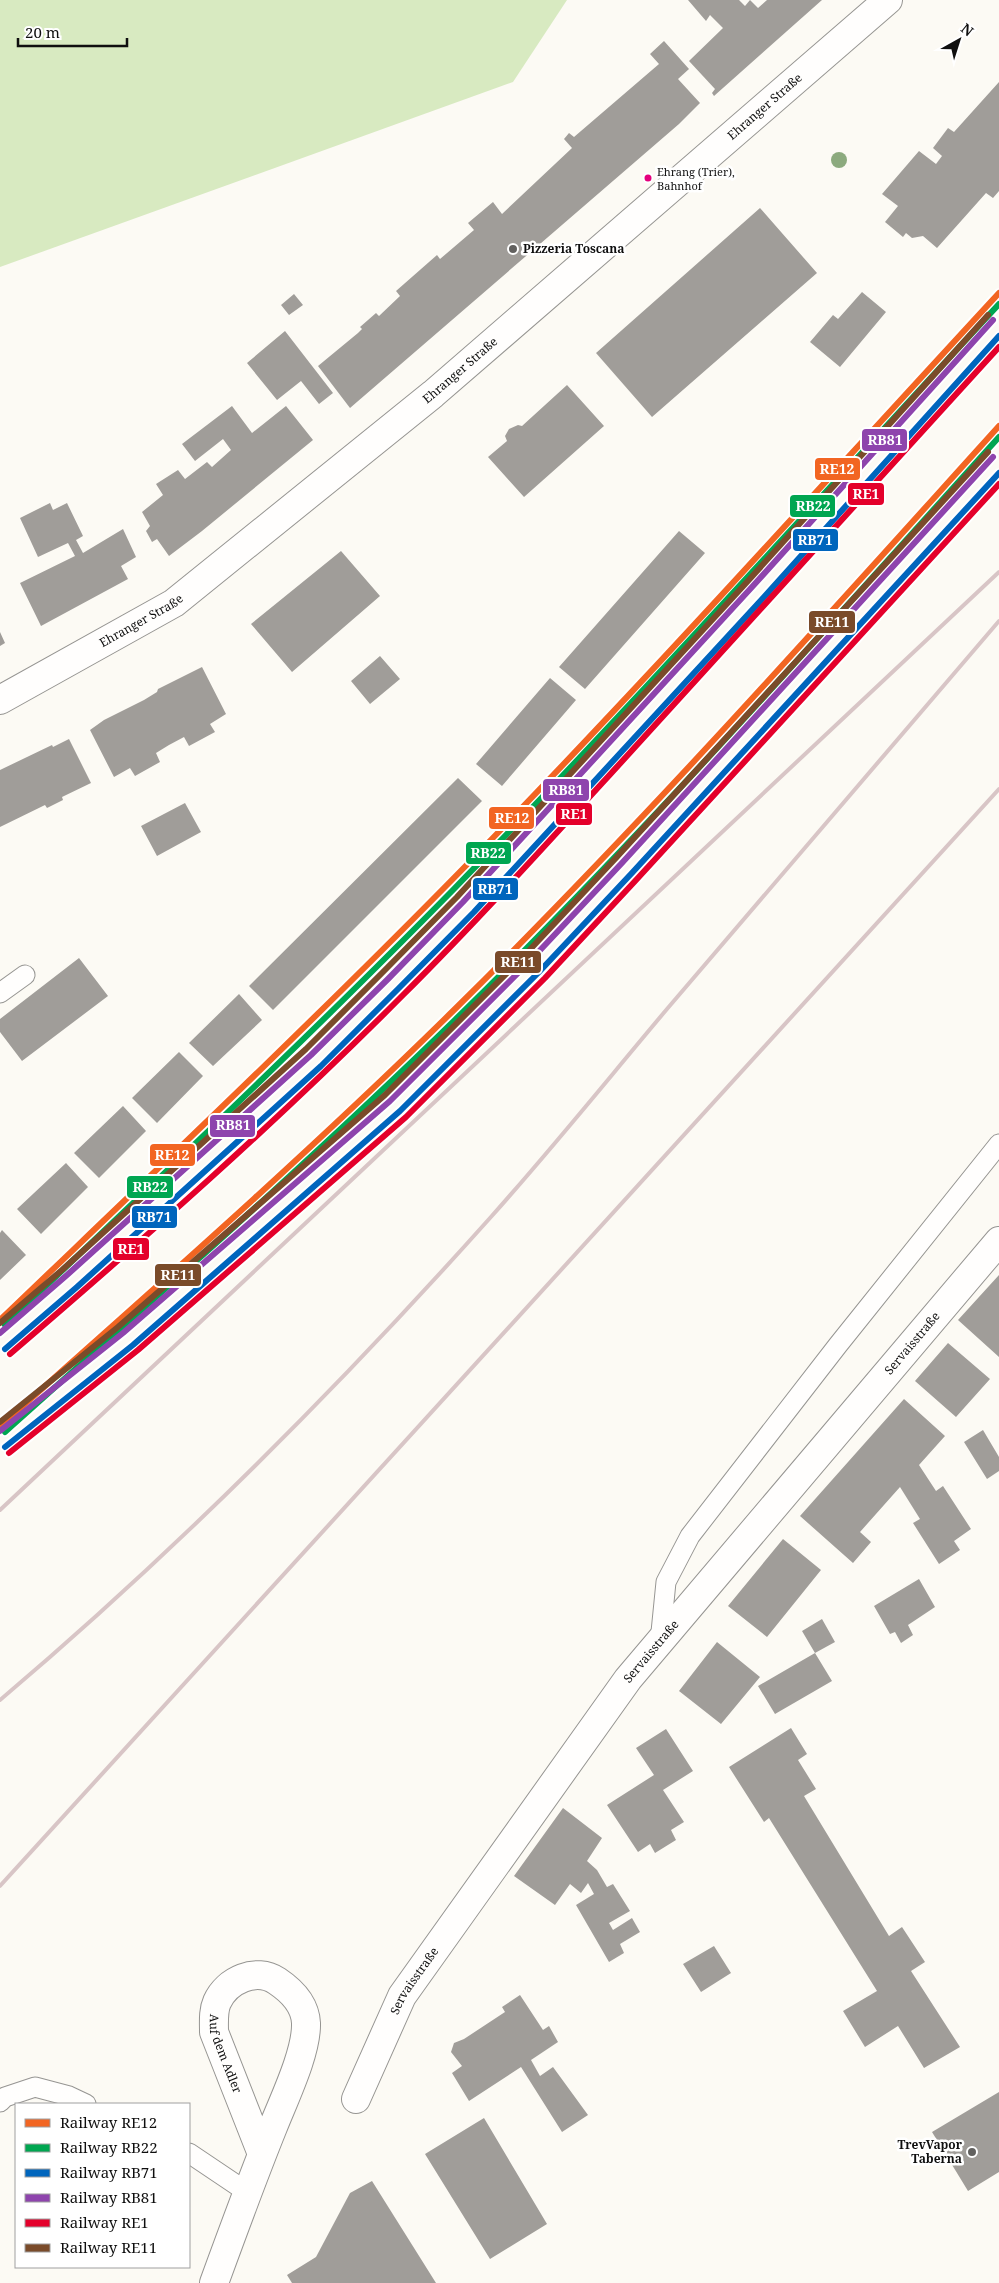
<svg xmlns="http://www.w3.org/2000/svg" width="999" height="2283" viewBox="0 0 999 2283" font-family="'Noto Serif',serif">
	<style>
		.forest { fill: #d8eac1 }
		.building { fill: #a09d99 }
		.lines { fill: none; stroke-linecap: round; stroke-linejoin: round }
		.lane-casing { stroke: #969592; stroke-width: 21 }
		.street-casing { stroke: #969592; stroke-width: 30 }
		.lane { stroke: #fffefd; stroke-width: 19 }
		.street { stroke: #fffefd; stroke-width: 28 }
		.rail { stroke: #d8c5c6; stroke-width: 4 }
		.rail-1-casing { stroke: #fff; stroke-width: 10 }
		.rail-2-casing { stroke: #fff; stroke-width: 10 }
		.rail-3-casing { stroke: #fff; stroke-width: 10 }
		.rail-4-casing { stroke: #fff; stroke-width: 10 }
		.rail-5-casing { stroke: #fff; stroke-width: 10 }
		.rail-6-casing { stroke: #fff; stroke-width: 10 }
		.rail-1 { stroke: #f26522; stroke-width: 6 }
		.rail-2 { stroke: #00a651; stroke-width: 6 }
		.rail-3 { stroke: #0065bd; stroke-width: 6 }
		.rail-4 { stroke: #8e44ad; stroke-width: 6 }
		.rail-5 { stroke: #e4002b; stroke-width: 6 }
		.rail-6 { stroke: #7a4b2a; stroke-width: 6 }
		.tree { fill: #8caa7e }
		.bus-dot { fill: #e5007d; stroke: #fff; stroke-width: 2 }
		.poi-dot { fill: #62615f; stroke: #fff; stroke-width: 2 }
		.labels { text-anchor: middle; stroke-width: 5; stroke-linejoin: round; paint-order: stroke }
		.bus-label { font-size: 11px; fill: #0f0f0f; stroke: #fff; text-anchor: start }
		.street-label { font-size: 12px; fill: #0f0f0f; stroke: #fff }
		.poi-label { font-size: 12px; font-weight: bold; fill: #0f0f0f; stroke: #fff; text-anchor: start }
		.line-badge { stroke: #fff; stroke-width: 2 }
		.badge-label { font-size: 14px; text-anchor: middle; font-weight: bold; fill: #fff }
	</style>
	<rect width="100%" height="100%" fill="#fcfaf4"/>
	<path class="forest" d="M0,0H567L513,82L0,267Z"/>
	<path class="building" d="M688,0H739L745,6L750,0L758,8L767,0H822L714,96L712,93L715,89L689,61L723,28L710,15L706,21Z
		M664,41L689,69L678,79L700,103L679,124L350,408L318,366L358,333L362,329L360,327L376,313L379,316L400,296L396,291L437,255L440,259L474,230L468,223L493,202L502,214L572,148L564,139L569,133L574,137L659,64L650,54Z
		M999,82V191L993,198L986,193L937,248L923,236L912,238L906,233L903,237L885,222L898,206L882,194L919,151L936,164L942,156L933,148L948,128L954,132Z
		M760,208L817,273L652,417L596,353Z
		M862,292L886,312L840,367L810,342L833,315L838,319Z
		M294,294L303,305L289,315L281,305Z
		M285,331L333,393L319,404L301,381L277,400L247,363Z
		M567,385L604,426L524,497L488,457L507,441L505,436L509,429L518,425L522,426Z
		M232,406L252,433L286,406L313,440L202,531L169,556L157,539L152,542L146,531L150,526L142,512L163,495L156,484L178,470L185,479L207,462L212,467L231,450L223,439L195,461L182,444Z
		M50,503L53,510L67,503L83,536L76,540L83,553L123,529L136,557L121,566L128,579L41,626L20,583L75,556L68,543L38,557L20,518Z
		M679,531L705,553L585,689L559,667Z
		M341,551L380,596L292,672L251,624Z
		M0,632L5,643L0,646Z
		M380,656L400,679L370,704L351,681Z
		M202,667L226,714L210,724L215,732L189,746L184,737L169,745L156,753L160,762L135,776L130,768L114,777L90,730L104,720L144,700L157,692L158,689Z
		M550,678L576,700L502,786L476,764Z
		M69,739L91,783L62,797L63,800L47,808L45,805L0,827V770L52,745L53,747Z
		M458,778L482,801L273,1010L249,986Z
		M185,803L201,832L157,856L141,826Z
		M79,958L108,996L22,1061L0,1032V1019Z
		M239,994L262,1020L213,1066L189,1043Z
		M179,1052L203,1076L157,1123L132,1098Z
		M123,1106L146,1131L99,1178L74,1153Z
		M66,1163L88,1187L41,1234L17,1209Z
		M2,1230L26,1255L0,1280V1233Z
		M999,1275V1357L958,1320Z
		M948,1343L990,1379L956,1417L915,1381Z
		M904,1399L945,1436L919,1465L936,1491L943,1486L971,1529L954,1541L960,1550L939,1564L913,1523L920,1519L900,1487L860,1532L871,1542L853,1563L800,1516Z
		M983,1430L999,1457V1471L987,1479L964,1442Z
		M783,1539L821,1570L767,1637L728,1606Z
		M919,1579L935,1607L908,1625L913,1635L901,1643L895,1632L890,1634L874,1606Z
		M822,1619L835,1642L815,1653L802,1631Z
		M717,1642L760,1677L721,1724L679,1691Z
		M815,1653L832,1681L775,1714L758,1686Z
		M791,1728L807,1754L798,1760L816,1789L804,1796L889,1936L902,1927L925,1962L911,1971L960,2047L924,2068L898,2026L865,2047L843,2011L877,1991L769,1818L764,1822L729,1767Z
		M666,1729L693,1771L663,1790L684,1822L671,1830L676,1840L655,1853L650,1844L638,1852L607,1805L654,1775L636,1748Z
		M563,1808L602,1838L587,1861L597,1870L607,1887L613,1884L630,1911L609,1923L613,1930L632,1918L640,1932L620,1944L624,1953L609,1962L576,1905L594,1894L588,1883L581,1893L570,1884L555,1905L514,1876Z
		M714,1946L731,1973L701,1992L683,1964Z
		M520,1995L543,2030L549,2026L558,2042L531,2060L540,2076L553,2067L588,2115L562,2132L521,2067L469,2101L452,2073L462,2066L451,2052L454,2043L464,2039L505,2012L502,2007Z
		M999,2092V2172L968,2191L932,2132Z
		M484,2118L547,2224L490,2259L425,2154Z
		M372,2181L436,2283H292L287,2275L316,2257L350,2193Z"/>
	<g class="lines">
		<defs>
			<path id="lane" d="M0,993L25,975
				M660,1642L666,1582L690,1536L838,1345L999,1144
				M0,2102L5,2097L35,2087L69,2096L86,2104
				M189,2153L247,2192"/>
			<g id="street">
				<path id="s1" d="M0,700L174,603L433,394L888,0"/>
				<path id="s2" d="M356,2099L402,1996L628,1679L999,1241"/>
				<path id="s3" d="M214,2283C233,2231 252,2179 273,2127C284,2099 307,2052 306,2023C305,2004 292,1991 277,1981C256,1967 227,1980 217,2002C213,2011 214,2022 214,2032L262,2154"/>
			</g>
		</defs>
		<use href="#lane" class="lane-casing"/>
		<use href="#street" class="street-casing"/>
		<use href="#lane" class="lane"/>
		<use href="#street" class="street"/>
		<path class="rail" d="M0,1510L999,572
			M0,1700C175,1552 338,1388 490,1218C551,1150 608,1079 667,1009C777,879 888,750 999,621
			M0,1886L999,789"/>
		<defs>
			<path id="rail-1" d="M0,1320C149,1177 299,1035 444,888C634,695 815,492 999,293
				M0,1426C154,1289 309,1153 456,1008C645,821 821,623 999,426"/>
			<path id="rail-2" d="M5,1325C155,1182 307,1039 452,891C639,699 817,500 999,304
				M5,1432C158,1295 312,1160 459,1016C647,831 822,633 999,437"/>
			<path id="rail-3" d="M5,1349L77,1287L321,1066L398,989L474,912L764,597L999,336
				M5,1447L133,1345L400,1111L539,972L631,874L999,473"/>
			<path id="rail-4" d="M0,1333L67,1275L311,1055L388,979L463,902L752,587L993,320
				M0,1431L123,1333L390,1101L529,962L621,864L993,457"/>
			<path id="rail-5" d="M10,1354C144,1239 278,1121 403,995C480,918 553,837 626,757C751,621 875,484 999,347
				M9,1453L138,1350L406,1117L545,978L637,879L999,484"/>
			<path id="rail-6" d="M0,1323L62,1270L306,1049L382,973L457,897L747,582L988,315
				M0,1422L118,1327L385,1095L523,957L615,859L988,452"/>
		</defs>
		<use href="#rail-1" class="rail-1-casing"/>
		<use href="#rail-2" class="rail-2-casing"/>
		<use href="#rail-3" class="rail-3-casing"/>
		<use href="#rail-4" class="rail-4-casing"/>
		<use href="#rail-5" class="rail-5-casing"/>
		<use href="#rail-6" class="rail-6-casing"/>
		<use href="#rail-1" class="rail-1"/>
		<use href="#rail-2" class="rail-2"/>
		<use href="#rail-3" class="rail-3"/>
		<use href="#rail-4" class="rail-4"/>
		<use href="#rail-5" class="rail-5"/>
		<use href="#rail-6" class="rail-6"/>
	</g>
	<circle class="tree" cx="839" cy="160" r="8"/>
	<circle class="bus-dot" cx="648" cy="178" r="4.5"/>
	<g class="poi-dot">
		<circle cx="513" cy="249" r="5"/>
		<circle cx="972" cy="2152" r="5"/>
	</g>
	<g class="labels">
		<g class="bus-label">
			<text x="657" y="176">Ehrang (Trier),<tspan x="657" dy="14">Bahnhof</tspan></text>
		</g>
		<g class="street-label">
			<text dy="4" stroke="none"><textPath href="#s1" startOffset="971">Ehranger Straße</textPath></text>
			<text dy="4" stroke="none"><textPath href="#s1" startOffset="568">Ehranger Straße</textPath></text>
			<text dy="4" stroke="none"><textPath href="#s1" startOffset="162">Ehranger Straße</textPath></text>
			<text dy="4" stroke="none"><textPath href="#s2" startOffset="942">Servaisstraße</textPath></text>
			<text dy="4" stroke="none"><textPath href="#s2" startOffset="538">Servaisstraße</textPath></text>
			<text dy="4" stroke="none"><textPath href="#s2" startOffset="132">Servaisstraße</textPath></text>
			<text dy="4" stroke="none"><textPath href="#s3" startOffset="455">Auf dem Adler</textPath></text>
		</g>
		<g class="poi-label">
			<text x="523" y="253">Pizzeria Toscana</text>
			<text x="962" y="2149" text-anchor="end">TrevVapor<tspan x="962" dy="14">Taberna</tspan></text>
		</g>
	</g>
	<g class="line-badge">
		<rect x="861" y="428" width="47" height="24" rx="5" fill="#8e44ad"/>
		<rect x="814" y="457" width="47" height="24" rx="5" fill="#f26522"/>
		<rect x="847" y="482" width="38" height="24" rx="5" fill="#e4002b"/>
		<rect x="789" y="494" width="47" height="24" rx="5" fill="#00a651"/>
		<rect x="792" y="528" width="47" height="24" rx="5" fill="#0065bd"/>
		<rect x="808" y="610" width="48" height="24" rx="5" fill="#7a4b2a"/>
		<rect x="542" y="778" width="48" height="24" rx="5" fill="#8e44ad"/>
		<rect x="555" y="802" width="38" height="24" rx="5" fill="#e4002b"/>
		<rect x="488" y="806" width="47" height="24" rx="5" fill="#f26522"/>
		<rect x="465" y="841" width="47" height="24" rx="5" fill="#00a651"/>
		<rect x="472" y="877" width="47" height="24" rx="5" fill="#0065bd"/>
		<rect x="494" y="950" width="48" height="24" rx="5" fill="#7a4b2a"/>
		<rect x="209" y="1114" width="47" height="24" rx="5" fill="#8e44ad"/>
		<rect x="149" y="1143" width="47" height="24" rx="5" fill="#f26522"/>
		<rect x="126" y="1175" width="48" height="24" rx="5" fill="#00a651"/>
		<rect x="131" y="1205" width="47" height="24" rx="5" fill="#0065bd"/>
		<rect x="112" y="1237" width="38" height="24" rx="5" fill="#e4002b"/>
		<rect x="154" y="1263" width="48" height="24" rx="5" fill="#7a4b2a"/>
	</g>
	<g class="badge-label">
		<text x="885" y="445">RB81</text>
		<text x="837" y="474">RE12</text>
		<text x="866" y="499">RE1</text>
		<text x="813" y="511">RB22</text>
		<text x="815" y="545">RB71</text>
		<text x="832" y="627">RE11</text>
		<text x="566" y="795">RB81</text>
		<text x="574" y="819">RE1</text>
		<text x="512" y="823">RE12</text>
		<text x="488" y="858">RB22</text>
		<text x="495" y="894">RB71</text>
		<text x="518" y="967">RE11</text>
		<text x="233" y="1130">RB81</text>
		<text x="172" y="1160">RE12</text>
		<text x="150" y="1192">RB22</text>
		<text x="154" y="1222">RB71</text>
		<text x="131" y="1254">RE1</text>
		<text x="178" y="1280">RE11</text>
	</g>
	<rect x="15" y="2103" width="175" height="165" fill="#ffffff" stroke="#9f9f9f"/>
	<rect x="25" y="2119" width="25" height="8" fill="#f26522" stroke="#9f9f9f"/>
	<text x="60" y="2128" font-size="15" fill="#0f0f0f">Railway RE12</text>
	<rect x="25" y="2144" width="25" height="8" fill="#00a651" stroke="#9f9f9f"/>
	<text x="60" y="2153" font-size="15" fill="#0f0f0f">Railway RB22</text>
	<rect x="25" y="2169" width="25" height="8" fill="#0065bd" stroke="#9f9f9f"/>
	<text x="60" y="2178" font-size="15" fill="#0f0f0f">Railway RB71</text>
	<rect x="25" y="2194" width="25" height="8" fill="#8e44ad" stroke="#9f9f9f"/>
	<text x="60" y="2203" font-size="15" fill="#0f0f0f">Railway RB81</text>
	<rect x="25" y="2219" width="25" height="8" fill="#e4002b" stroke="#9f9f9f"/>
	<text x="60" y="2228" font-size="15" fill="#0f0f0f">Railway RE1</text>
	<rect x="25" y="2244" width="25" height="8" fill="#7a4b2a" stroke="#9f9f9f"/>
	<text x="60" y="2253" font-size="15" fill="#0f0f0f">Railway RE11</text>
	<g transform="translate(959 40) rotate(39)" stroke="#ffffff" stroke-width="4" paint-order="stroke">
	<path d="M0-4L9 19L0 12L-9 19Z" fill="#0f0f0f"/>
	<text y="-8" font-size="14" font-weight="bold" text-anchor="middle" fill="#0f0f0f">N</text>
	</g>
	<path d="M18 38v8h109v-8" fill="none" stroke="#0f0f0f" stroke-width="2.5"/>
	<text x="25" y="38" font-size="15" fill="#0f0f0f" stroke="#ffffff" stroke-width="4" paint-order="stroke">20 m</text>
</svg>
